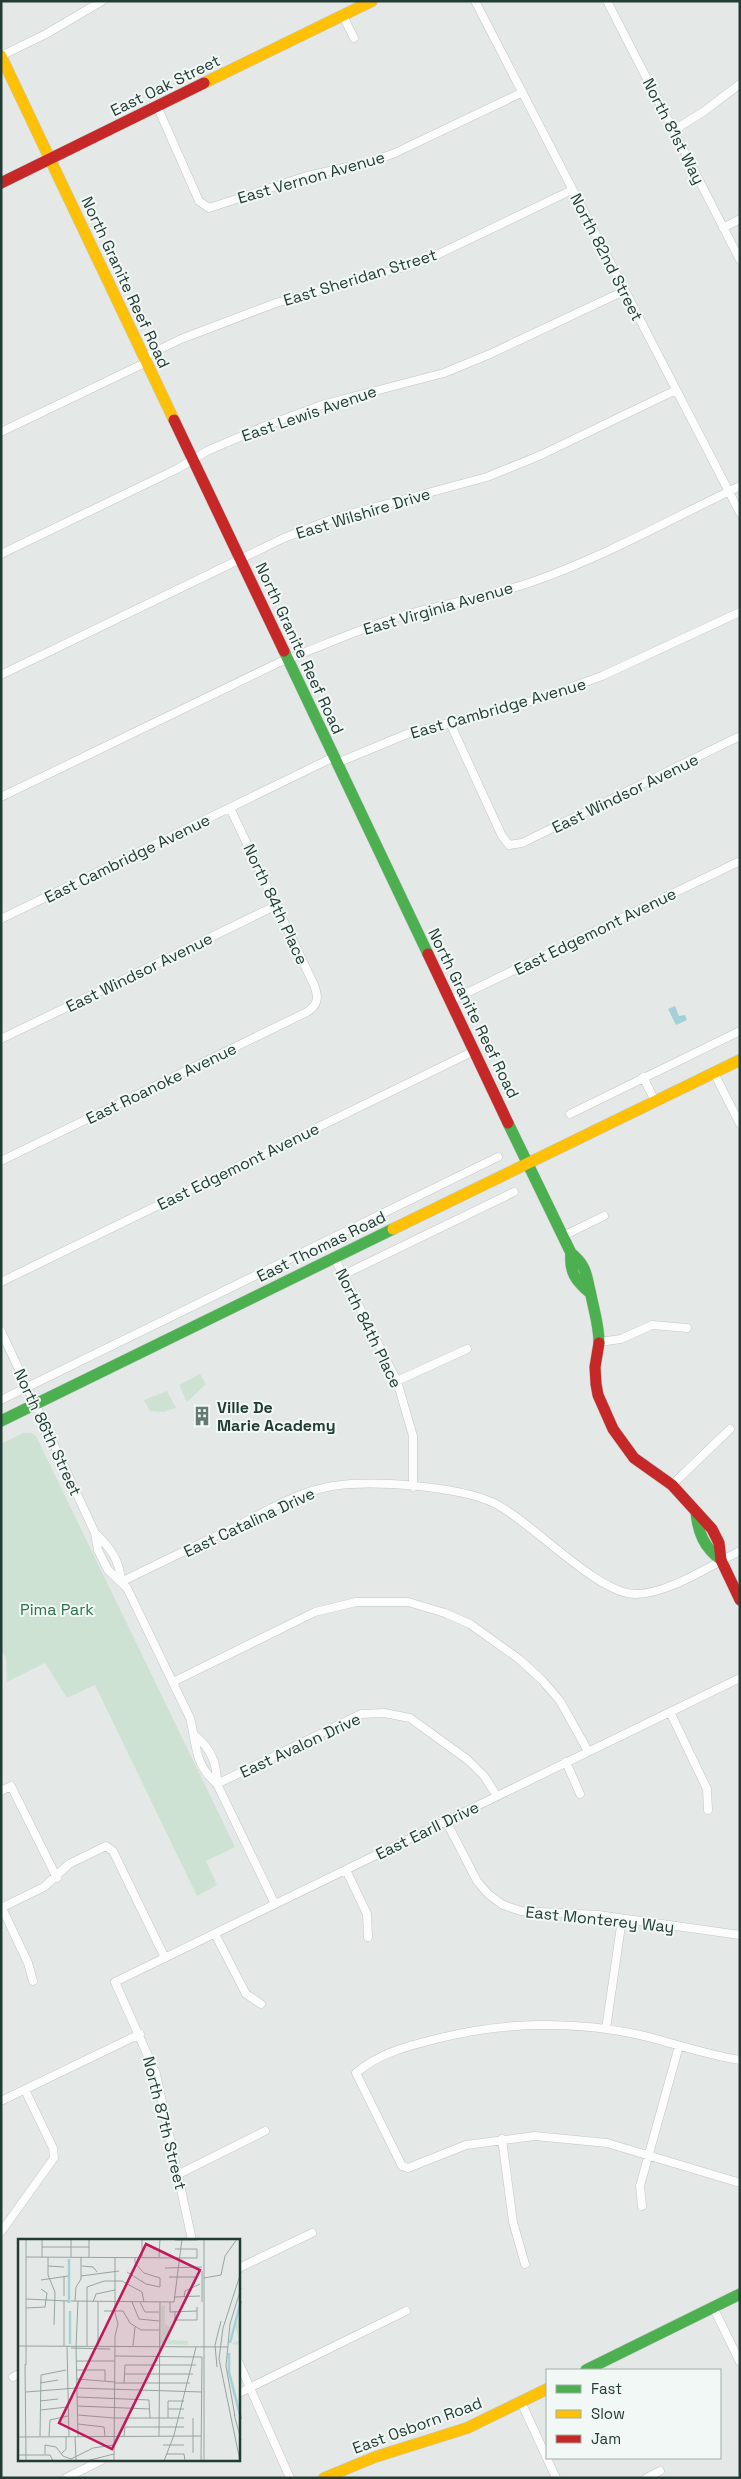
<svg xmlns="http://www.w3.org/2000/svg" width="741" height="2479" viewBox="0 0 741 2479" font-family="'Space Grotesk',sans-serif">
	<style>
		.green { fill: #cde2d3 }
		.water { fill: #a4d0d8 }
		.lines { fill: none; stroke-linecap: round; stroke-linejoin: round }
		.street-casing { stroke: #c1c6c4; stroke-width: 9 }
		.fast-casing { stroke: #bfc7c4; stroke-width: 12 }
		.slow-casing { stroke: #bfc7c4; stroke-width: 12 }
		.jam-casing { stroke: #bfc7c4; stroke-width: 12 }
		.street { stroke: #fbfcfb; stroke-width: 8 }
		.fast { stroke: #4caf50; stroke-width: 11 }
		.slow { stroke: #ffc107; stroke-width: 11 }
		.jam { stroke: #c62828; stroke-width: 11 }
		.labels { text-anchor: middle; stroke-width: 4; stroke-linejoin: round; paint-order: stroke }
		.street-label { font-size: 16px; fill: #223c35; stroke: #f2f8f5 }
		.poi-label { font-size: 16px; font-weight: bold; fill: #223c35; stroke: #f2f8f5; text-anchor: start }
		.park-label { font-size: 16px; fill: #2c7347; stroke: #f2f8f5 }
		.inset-river { fill: none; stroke: #a4d0d8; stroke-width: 2.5 }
		.inset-road { fill: none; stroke: #96a4a0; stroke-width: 1 }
		.view { fill: #c2185b; fill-opacity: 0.15; stroke: #c2185b; stroke-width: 2.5 }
		.inset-edge { fill: none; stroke: #223c35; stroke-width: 2.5 }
	</style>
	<rect width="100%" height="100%" fill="#e4e9e7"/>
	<path class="green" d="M200,1374L206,1384L187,1402L179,1385Z
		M167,1391L176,1408L164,1412L150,1411L144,1400Z
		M23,1433H31L36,1436L235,1847L206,1861L217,1885L197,1896L95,1685L67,1698L45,1663L7,1682L6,1658L1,1648V1444Z"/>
	<path class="water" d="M675,1006L679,1016L685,1015L687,1020L676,1025L668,1009Z"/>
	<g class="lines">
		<defs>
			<path id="street" d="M475,1L740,513
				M607,1L740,260
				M343,16L354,38
				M1,56L46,34L102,1
				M157,106L199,201L209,208L307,176L370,162L395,153L521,93
				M674,130L703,112L740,84
				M723,228L740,219
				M144,357L181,339L276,303L422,262L572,190
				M1,432L147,362
				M1,554L177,469L207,451L265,426L325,404L444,373L490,354L624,291
				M1,675L284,538L335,518L487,477L541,455L676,390
				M450,723L502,836L509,845L522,843L740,736
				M337,763L407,734L539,699L602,676L740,612
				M1,797L280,662C320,647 359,629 401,616C443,604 487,597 529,583C602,558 671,519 740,486
				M1,919L334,757
				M450,1001L740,861
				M1,1039L277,905
				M714,1073L740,1124
				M643,1077L655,1101
				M570,1114L740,1031
				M1,1161L307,1012C318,1005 319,997 314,985L230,808
				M563,1236L604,1216
				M334,1257L397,1381L413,1436V1487
				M343,1275L514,1192
				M1,1282L474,1051
				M1,1331L95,1533L98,1550L108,1570L127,1588L190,1718C197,1746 194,1764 217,1784L275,1904
				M599,1342L621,1339L652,1325L687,1328
				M397,1381L467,1349
				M1,1400L498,1157
				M672,1485L730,1429
				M95,1533C111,1548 120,1561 121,1582
				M121,1582C161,1562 202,1543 243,1523C272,1508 301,1491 333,1486C373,1480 458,1486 494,1503C530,1520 598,1595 636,1594C668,1594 711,1565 740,1551
				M173,1682L315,1612L356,1602H408L445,1613L470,1624L519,1659L543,1681L560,1701L588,1751
				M670,1712L707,1789L708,1810
				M194,1735C211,1748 217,1763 217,1784
				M566,1762L580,1794
				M217,1784L361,1714L384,1713L410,1718L468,1760L484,1776L497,1796
				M1,1791L11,1786L57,1878
				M446,1821L477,1881L488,1894L503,1905L521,1911L598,1915L740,1935
				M346,1870L367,1914L368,1937
				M1,1908L44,1887L69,1864L106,1846L113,1851L165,1958
				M2,1908L28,1963L33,1981
				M215,1934L246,1994L261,2004
				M606,2029L622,1919
				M740,2060C706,2055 674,2043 640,2035C573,2020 502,2022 436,2039C408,2046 379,2053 356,2073L402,2166L408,2168L466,2145L535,2136L607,2143L740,2183
				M1,2101L140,2034
				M502,2139L513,2222L525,2264
				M179,2174L265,2131
				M642,2206L640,2186L679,2046
				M1,2232L54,2158L53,2148L25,2090
				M192,2240L156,2074L115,1982L740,1678
				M239,2268L312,2233
				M713,2307L740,2362
				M239,2363L290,2478
				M13,2377L19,2374
				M239,2393L406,2311
				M521,2402L556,2478
				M66,2478L102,2460
				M646,2478L660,2471"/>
			<path id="fast" d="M284,651L428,954
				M508,1123L571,1253C588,1267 586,1276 591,1295C594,1311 599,1325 599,1343
				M571,1253C569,1272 576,1281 590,1293
				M1,1421L393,1229
				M696,1512C698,1533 704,1547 721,1560
				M586,2370L740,2294"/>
			<path id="slow" d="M1,56L174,420
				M204,83L372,1
				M393,1229L740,1060
				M324,2478L375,2457L467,2428L547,2389"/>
			<path id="jam" d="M1,183L204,83
				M174,420L284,651
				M428,954L508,1123
				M599,1343L595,1367L596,1384L598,1395L613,1429L634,1458L672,1485L712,1529L719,1543L721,1560L740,1600"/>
		</defs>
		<use href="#street" class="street-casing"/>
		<use href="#fast" class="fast-casing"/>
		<use href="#slow" class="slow-casing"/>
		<use href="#jam" class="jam-casing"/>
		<use href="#street" class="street"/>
		<use href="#fast" class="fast"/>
		<use href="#slow" class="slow"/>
		<use href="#jam" class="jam"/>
	</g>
	<defs>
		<symbol id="building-bare" viewBox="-9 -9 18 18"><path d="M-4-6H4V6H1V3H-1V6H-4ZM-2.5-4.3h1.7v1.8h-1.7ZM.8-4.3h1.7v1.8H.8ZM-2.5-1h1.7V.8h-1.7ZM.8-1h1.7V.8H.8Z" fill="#667973" stroke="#f2f8f5" stroke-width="2.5" paint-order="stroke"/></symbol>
	</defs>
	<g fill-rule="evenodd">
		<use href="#building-bare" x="188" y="1402" width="28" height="28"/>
	</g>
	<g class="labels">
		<g class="street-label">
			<text transform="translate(165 85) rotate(-26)" y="6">East Oak Street</text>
			<text transform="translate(674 131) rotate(63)" y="6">North 81st Way</text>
			<text transform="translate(311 177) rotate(-16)" y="6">East Vernon Avenue</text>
			<text transform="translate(607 257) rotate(63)" y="6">North 82nd Street</text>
			<text transform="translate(360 277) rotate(-17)" y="6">East Sheridan Street</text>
			<text transform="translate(126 282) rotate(65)" y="6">North Granite Reef Road</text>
			<text transform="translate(309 413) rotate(-19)" y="6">East Lewis Avenue</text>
			<text transform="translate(363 513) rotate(-17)" y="6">East Wilshire Drive</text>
			<text transform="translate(438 608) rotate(-16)" y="6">East Virginia Avenue</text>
			<text transform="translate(300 648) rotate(65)" y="6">North Granite Reef Road</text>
			<text transform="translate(498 708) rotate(-16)" y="6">East Cambridge Avenue</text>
			<text transform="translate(625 793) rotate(-26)" y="6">East Windsor Avenue</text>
			<text transform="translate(127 858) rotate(-26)" y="6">East Cambridge Avenue</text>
			<text transform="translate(276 904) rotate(65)" y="6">North 84th Place</text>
			<text transform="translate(595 931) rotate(-26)" y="6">East Edgemont Avenue</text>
			<text transform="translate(139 972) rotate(-26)" y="6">East Windsor Avenue</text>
			<text transform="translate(474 1013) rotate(64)" y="6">North Granite Reef Road</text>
			<text transform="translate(161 1083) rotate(-26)" y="6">East Roanoke Avenue</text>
			<text transform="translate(238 1166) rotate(-26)" y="6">East Edgemont Avenue</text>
			<text transform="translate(321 1246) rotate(-26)" y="6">East Thomas Road</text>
			<text transform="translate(369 1328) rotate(64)" y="6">North 84th Place</text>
			<text transform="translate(48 1432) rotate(65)" y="6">North 86th Street</text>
			<text transform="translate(249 1522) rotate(-25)" y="6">East Catalina Drive</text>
			<text transform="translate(300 1745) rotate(-25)" y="6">East Avalon Drive</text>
			<text transform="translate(427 1830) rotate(-26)" y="6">East Earll Drive</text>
			<text transform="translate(600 1919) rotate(6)" y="6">East Monterey Way</text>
			<text transform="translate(165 2123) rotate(76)" y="6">North 87th Street</text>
			<text transform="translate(417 2425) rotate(-20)" y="6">East Osborn Road</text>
		</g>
		<g class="poi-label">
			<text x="217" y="1413">Ville De<tspan x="217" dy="18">Marie Academy</tspan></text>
		</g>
		<g class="park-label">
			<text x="57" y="1615">Pima Park</text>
		</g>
	</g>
	<g transform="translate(18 2239)">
		<rect width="222" height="222" fill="#e4e9e7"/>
		<path d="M147,66V85L153,88L152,101L170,102V106L142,105L143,68ZM222,78V106L213,105L221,101L217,87Z" fill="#cde2d3"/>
		<path class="inset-river" d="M51,20V64M52,72V105M212,104L223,62M211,114V133L223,180"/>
		<path class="inset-road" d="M24,0V18M124,0V18M157,1H179M24,8H71M8,18L179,19V10H157M30,18V36L37,53L36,86M53,18V0M71,18V0M141,18L142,0M30,27L46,28M64,27L75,28L79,33M147,29L184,28M109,33L128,45L142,48V39L126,34L117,24V18M63,37L101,32M151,38H177M186,39L203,36L207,17L219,0M23,41L50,37M46,57V37M156,58L182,57M166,58L167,52L182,45M8,60L50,62M53,62L156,63L164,0M57,62L58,48L63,40V18M75,63L78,55L97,51M114,63L121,80L141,82M122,63L127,73H141M152,63V73L179,72M184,63V32M8,69L27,68L29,54L23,50M86,72H105L112,84L123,91H141M157,72V81H179V68M0,107L210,108M46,107V62M49,107L51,197M58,107L60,197M69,107V48L86,42H104L124,53L126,63M80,107V63M115,107L117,88M58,108L60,62M53,109L92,110M97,117L184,118L183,222M58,122H97M7,125L8,222M8,126V0M199,128L197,106L203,82M59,131H87V142M106,135H175M23,136L48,131M59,140L97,143M22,144L40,141M97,144H172M106,144L107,126H178M8,153L58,149L184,153M59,158L131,161L132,179M22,162L40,160M59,167L132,170M150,170H166M22,171L50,168M216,175L223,201M60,176L96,179M217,177L208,127L212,85L223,49M96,179H166M150,179V162H166M32,181L50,177M60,185L86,188L87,197M22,197L23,136M31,197L32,181M57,197L58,222M106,197L107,188H166M141,197L142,63M175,197V179M0,198L183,197M145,206H166M175,214V197M27,215V206L38,208L45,217L53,220L75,209L96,206M43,215L48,210V197M149,215H166L167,222M0,216H32L35,222M68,222L96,215M96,222L97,97L100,85L97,74V18M146,222L156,196L178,108M186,222V0M222,222L201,120L205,89L223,33"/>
		<path class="view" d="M128,5L182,31L94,210L41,184Z"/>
		<rect width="222" height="222" class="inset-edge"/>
	</g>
	<rect width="741" height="2479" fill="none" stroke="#223c35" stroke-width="5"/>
	<rect x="546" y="2369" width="175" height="90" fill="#f2f8f5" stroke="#9fada8"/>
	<rect x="556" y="2385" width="25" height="8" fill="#4caf50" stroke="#9fada8"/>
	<text x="591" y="2394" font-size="15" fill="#223c35">Fast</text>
	<rect x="556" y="2410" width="25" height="8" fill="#ffc107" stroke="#9fada8"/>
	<text x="591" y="2419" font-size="15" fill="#223c35">Slow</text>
	<rect x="556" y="2435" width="25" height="8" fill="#c62828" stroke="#9fada8"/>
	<text x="591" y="2444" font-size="15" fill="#223c35">Jam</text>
</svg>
